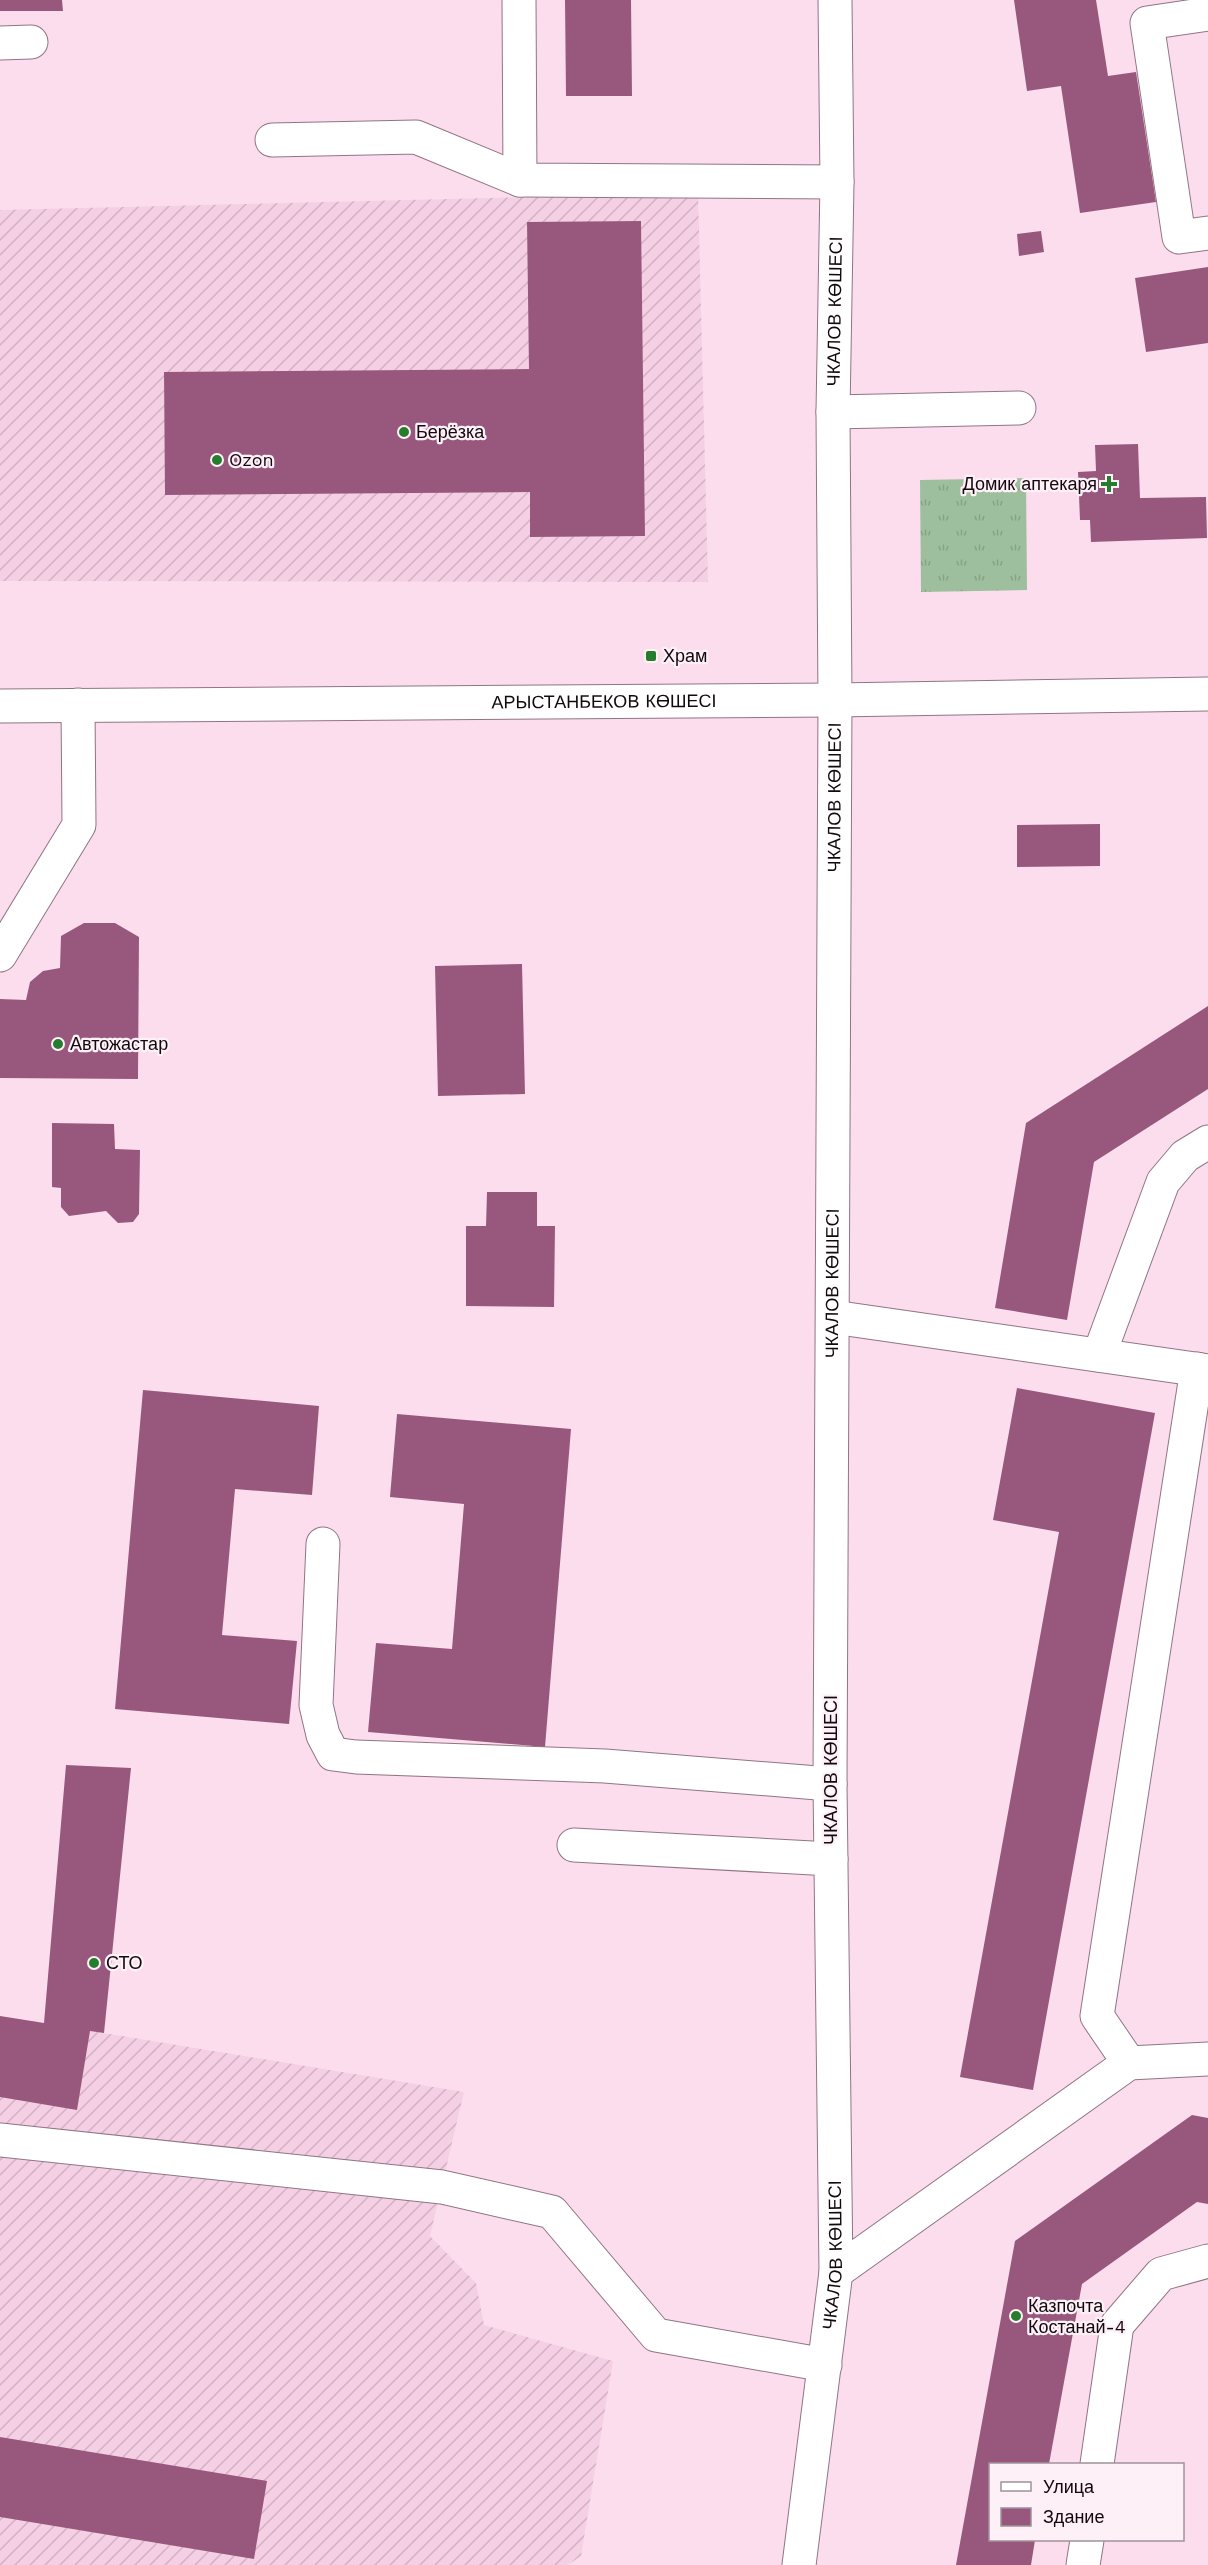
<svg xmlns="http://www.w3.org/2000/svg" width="1208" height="2565" viewBox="0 0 1208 2565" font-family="'Work Sans',sans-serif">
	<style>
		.industrial { fill: url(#industrial-furrows) }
		.grass { fill: url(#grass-tufts) }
		.building { fill: #98587d }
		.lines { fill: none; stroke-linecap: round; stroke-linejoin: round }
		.minor-casing { stroke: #907583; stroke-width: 35 }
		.minor { stroke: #fff; stroke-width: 33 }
		.poi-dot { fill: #257e2d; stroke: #fdf0f7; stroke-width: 2 }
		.labels { text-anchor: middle; stroke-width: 4.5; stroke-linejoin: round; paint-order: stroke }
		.street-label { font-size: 18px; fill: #12080d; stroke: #fdf0f7 }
		.poi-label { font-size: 18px; fill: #12080d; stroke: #fdf0f7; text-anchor: start }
	</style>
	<defs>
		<pattern id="industrial-furrows" width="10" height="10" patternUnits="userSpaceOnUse" patternTransform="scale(1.5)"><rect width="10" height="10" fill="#f5d0e4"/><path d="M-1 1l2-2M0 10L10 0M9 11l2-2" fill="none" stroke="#d1b1c2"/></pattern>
		<pattern id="grass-tufts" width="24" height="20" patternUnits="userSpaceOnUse" patternTransform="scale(1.5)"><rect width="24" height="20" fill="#9ebf9d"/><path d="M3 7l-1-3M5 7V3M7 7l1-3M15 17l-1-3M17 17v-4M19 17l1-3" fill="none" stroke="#87a386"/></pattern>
	</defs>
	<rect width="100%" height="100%" fill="#fcdded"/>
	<path class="industrial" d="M698,193L708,582L0,581V210Z
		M0,2016L464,2092L430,2236L476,2283L484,2325L613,2361L581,2556L568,2565H0Z"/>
	<path class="grass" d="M1026,478L1027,590L921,592L920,480Z"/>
	<path class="building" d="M0,0H62L63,11H0Z
		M565,0H631L632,96H566Z
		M1014,0H1096L1108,76L1136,72L1156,202L1080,213L1061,86L1027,91Z
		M641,221L645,536L530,537V492L165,495L164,372L529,369L527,222Z
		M1041,231L1044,252L1019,256L1017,234Z
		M1208,267V343L1146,352L1135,278Z
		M1138,444L1140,498L1206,497L1207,538L1091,542L1090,520H1080L1078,472L1096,471L1095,445Z
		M1100,824V866L1017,867V825Z
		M84,923H115L139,937L138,1079L0,1078V999L26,1000L30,982L43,971L60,968L61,936Z
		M522,964L525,1094L438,1096L435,966Z
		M1208,1006V1089L1094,1162L1067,1320L995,1308L1026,1123Z
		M52,1123L114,1124L115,1149L140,1150L139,1214L133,1222L118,1223L106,1211L69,1216L61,1207V1188L52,1187Z
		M487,1192H537V1226H555L554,1307L466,1306V1226H486Z
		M1017,1388L1155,1413L1033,2090L960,2077L1059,1532L993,1520Z
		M143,1390L319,1406L312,1495L235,1489L222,1635L297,1641L289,1724L115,1709Z
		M397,1414L571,1429L545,1747L368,1732L376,1643L452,1649L464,1504L390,1497Z
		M66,1765L131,1768L104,2033L90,2031L77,2110L0,2097V2016L44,2023Z
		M1192,2115L1208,2118V2204L1197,2202L1082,2284L1049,2464H990V2540H1035L1031,2565H956L1015,2241Z
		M0,2437L267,2481L254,2559L0,2517Z"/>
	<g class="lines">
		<defs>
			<g id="minor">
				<path d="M519,0L520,180"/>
				<path d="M1208,14L1147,23L1179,237L1208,233"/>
				<path d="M0,43L31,42"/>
				<path d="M272,140L416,137L520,180L837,182"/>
				<path d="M833,412L1019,408"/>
				<path id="s1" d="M0,706L835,700L1208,694"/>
				<path d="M0,955L79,825L78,705"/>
				<path d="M833,1317L1208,1371"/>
				<path d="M1099,1355L1163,1182L1185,1156L1208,1142"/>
				<path d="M323,1544L316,1705L323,1735L333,1754L356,1757L605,1766L830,1784"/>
				<path d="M574,1845L831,1859"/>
				<path d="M1129,2063L1097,2016L1197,1369"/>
				<path d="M0,2140L442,2187L552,2212L656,2335L825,2365"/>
				<path d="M836,2272L1129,2063L1208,2059"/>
				<path d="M1097,2464L1117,2325L1161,2274L1208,2261"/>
				<path id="s2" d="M799,2565L836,2272L830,1784L835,700L833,412L837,182L835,0"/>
				<path d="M1083,2565L1087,2540"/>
			</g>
		</defs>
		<use href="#minor" class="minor-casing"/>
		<use href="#minor" class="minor"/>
	</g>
	<g class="poi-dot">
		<circle cx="404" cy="432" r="6"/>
		<circle cx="217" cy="460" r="6"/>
		<path d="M1106 475h6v6h6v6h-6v6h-6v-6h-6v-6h6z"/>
		<rect x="645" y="650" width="12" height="12" rx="3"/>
		<circle cx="58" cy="1044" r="6"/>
		<circle cx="94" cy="1963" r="6"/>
		<circle cx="1016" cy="2316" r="6"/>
	</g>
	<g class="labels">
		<g class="street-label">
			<text dy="6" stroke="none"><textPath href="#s2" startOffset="2256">ЧКАЛОВ КӨШЕСІ</textPath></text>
			<text dy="6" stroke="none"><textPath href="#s1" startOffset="604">АРЫСТАНБЕКОВ КӨШЕСІ</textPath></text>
			<text dy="6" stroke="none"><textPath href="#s2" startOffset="1770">ЧКАЛОВ КӨШЕСІ</textPath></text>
			<text dy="6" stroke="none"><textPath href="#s2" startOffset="1284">ЧКАЛОВ КӨШЕСІ</textPath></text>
			<text transform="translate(831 1770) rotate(-90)" y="6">ЧКАЛОВ КӨШЕСІ</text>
			<text dy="6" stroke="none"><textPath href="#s2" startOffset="312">ЧКАЛОВ КӨШЕСІ</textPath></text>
		</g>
		<g class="poi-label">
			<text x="416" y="438">Берёзка</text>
			<text x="229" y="466">Ozon</text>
			<text x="1097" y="490" text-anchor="end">Домик аптекаря</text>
			<text x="663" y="662">Храм</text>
			<text x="70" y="1050">Автожастар</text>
			<text x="106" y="1969">СТО</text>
			<text x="1028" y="2312">Казпочта<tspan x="1028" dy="21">Костанай-4</tspan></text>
		</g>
	</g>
	<rect x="989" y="2463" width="195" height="78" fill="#fdf0f7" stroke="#9f9399" stroke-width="1.5"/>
	<rect x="1001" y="2482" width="30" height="9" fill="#ffffff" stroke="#9f9399" stroke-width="1.5"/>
	<text x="1043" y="2493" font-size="18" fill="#12080d">Улица</text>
	<rect x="1001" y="2508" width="30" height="18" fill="#98587d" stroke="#9f9399" stroke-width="1.5"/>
	<text x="1043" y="2523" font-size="18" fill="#12080d">Здание</text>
</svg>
